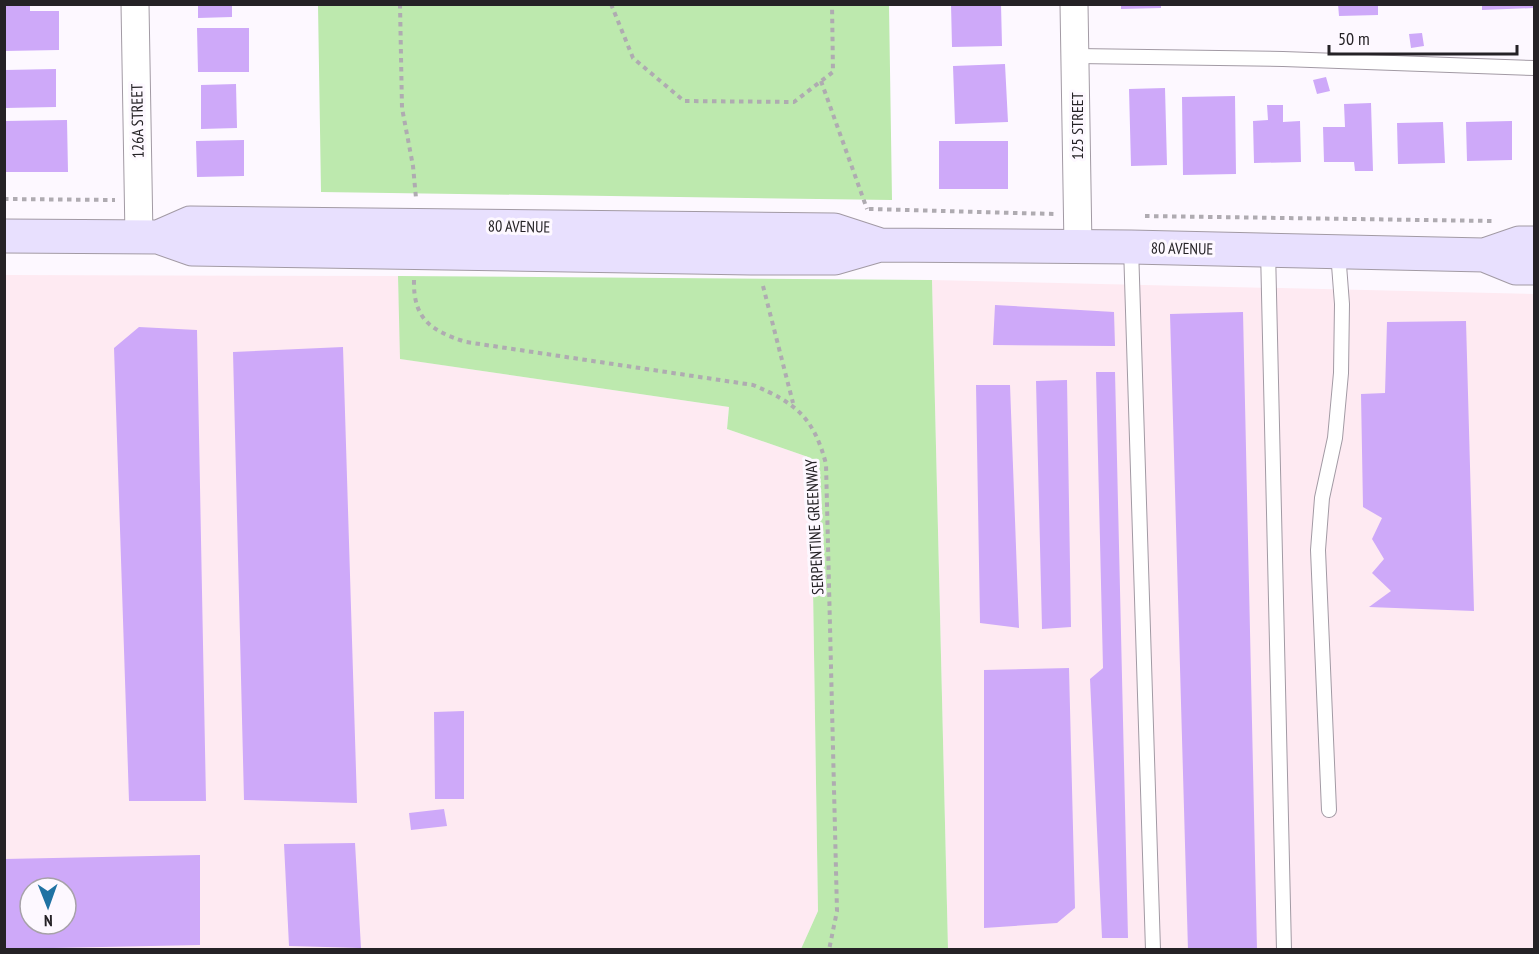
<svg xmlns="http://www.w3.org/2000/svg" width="1539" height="954" viewBox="0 0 1539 954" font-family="'PT Sans Narrow',sans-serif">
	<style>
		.industrial { fill: #feeaf2; fill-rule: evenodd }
		.green { fill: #bde9ae }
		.building { fill: #cea9f9; fill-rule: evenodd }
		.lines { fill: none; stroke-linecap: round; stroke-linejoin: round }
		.service-casing { stroke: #a29aa4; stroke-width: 16 }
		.minor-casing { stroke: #a29aa4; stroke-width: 29 }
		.secondary-casing { stroke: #a29aa4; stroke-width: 35 }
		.path { stroke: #afabb1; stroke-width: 4; stroke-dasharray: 4.5 4.5; stroke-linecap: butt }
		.service { stroke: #fff; stroke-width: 14 }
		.minor { stroke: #fff; stroke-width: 27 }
		.secondary { stroke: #e8e0fe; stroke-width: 33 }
		.labels { text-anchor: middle; stroke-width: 6; stroke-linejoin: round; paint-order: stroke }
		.street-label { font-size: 16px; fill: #252226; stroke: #fdf8ff }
	</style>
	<rect width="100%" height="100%" fill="#fdf8ff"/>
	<path class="industrial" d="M5,275L398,276L401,359L729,407L727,429L811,458L818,911L801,949L5,950ZM30,888H66V924H30Z
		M932,280L1534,294V949H948Z"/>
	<path class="green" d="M318,5H889L892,200L321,192Z
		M398,276L932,280L948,949H801L818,911L811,458L727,429L729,407L400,359Z"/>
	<path class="building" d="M4,4H30V11H59V50L4,51Z
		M198,4H232V17L198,18Z
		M951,4H1001L1002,46L952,47Z
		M1121,4H1161V8L1121,9Z
		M1338,4H1378V15L1339,16Z
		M1482,4H1534V8L1482,10Z
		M197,28H249V72H198Z
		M1422,33L1424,46L1411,48L1409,34Z
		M1005,64L1008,122L955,124L953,66Z
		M56,69V107L5,108V70Z
		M1326,77L1330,91L1317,94L1313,80Z
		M236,84L237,128L201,129V85Z
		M1165,88L1167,165L1131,166L1129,89Z
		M1235,96L1236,174L1183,175L1182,97Z
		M1371,103L1373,171H1355L1354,162H1324L1323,127H1345L1344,104Z
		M1267,105H1283V122L1300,121L1301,162L1254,163L1253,121L1268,120Z
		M67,120L68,172H4V121Z
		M1512,121V160L1467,161L1466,122Z
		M1443,122L1445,163L1398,164L1397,123Z
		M244,140V176L197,177L196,141Z
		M939,141H1008V189H939Z
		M995,305L1114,312L1115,346L993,345Z
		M1243,312L1257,950H1188L1170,314Z
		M1466,321L1474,611L1369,607L1391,591L1372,573L1384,559L1372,539L1382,518L1363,507L1361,394L1385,393L1387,322Z
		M139,327L197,330L206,801H129L114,348Z
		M343,347L357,803L244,800L233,352Z
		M1096,372H1115L1128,938H1102L1090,679L1103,668Z
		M1067,380L1071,627L1042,629L1036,381Z
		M976,385H1010L1019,628L980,623Z
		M1069,668L1075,908L1057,923L984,928V670Z
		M464,711V799H435L434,712Z
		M444,809L447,826L411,830L409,813Z
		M355,843L361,948L289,946L284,844Z
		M200,855V945L4,949V859ZM30,888H66V924H30Z"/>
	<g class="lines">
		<defs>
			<path id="service" d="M1077,56L1283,59L1534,68
				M1131,247L1153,950
				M1268,250L1284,950
				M1329,810L1318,550L1322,498L1335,438L1341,373L1342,304L1338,252"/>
			<path id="minor" d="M135,4L139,237
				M1074,4L1078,247"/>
			<path id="secondary" d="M4,236L158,237L192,249L751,258H835L880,245L1131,247L1484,255L1516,268H1534
				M158,237L190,223L834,230L880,245
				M1484,255L1519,243H1534"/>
		</defs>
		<use href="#service" class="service-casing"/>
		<use href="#minor" class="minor-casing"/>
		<use href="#secondary" class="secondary-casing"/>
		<path class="path" d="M400,4L402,108L413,166L416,198
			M611,4L633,58L684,101L794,102L833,72L832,4
			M821,81L867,209
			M4,199L115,200
			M869,209L1054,214
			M1145,216L1492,221
			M414,280C413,320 432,331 466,342L753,385C796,403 814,418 826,464L837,911L829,950
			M763,286L793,403"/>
		<use href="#service" class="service"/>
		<use href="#minor" class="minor"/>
		<use href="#secondary" class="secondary"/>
	</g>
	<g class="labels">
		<g class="street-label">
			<text transform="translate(137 121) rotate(-91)" y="6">126A STREET</text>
			<text transform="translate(1077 126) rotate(-90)" y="6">125 STREET</text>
			<text transform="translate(519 226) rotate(1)" y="6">80 AVENUE</text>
			<text transform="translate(1182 248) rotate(1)" y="6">80 AVENUE</text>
			<text transform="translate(814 527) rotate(-93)" y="6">SERPENTINE GREENWAY</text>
		</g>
	</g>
	<rect width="1539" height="954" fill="none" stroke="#252226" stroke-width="12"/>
	<g transform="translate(48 906) rotate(179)"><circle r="28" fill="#fdf8ff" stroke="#a7a2a8" stroke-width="1.5"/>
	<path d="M0-4.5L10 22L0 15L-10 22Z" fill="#1f72a3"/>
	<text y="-9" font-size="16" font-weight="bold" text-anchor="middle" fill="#252226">N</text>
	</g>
	<path d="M1329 45v9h188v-9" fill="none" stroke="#252226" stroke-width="3"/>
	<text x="1338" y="45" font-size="18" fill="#252226" stroke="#fdf8ff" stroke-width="4.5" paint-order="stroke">50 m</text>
</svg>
